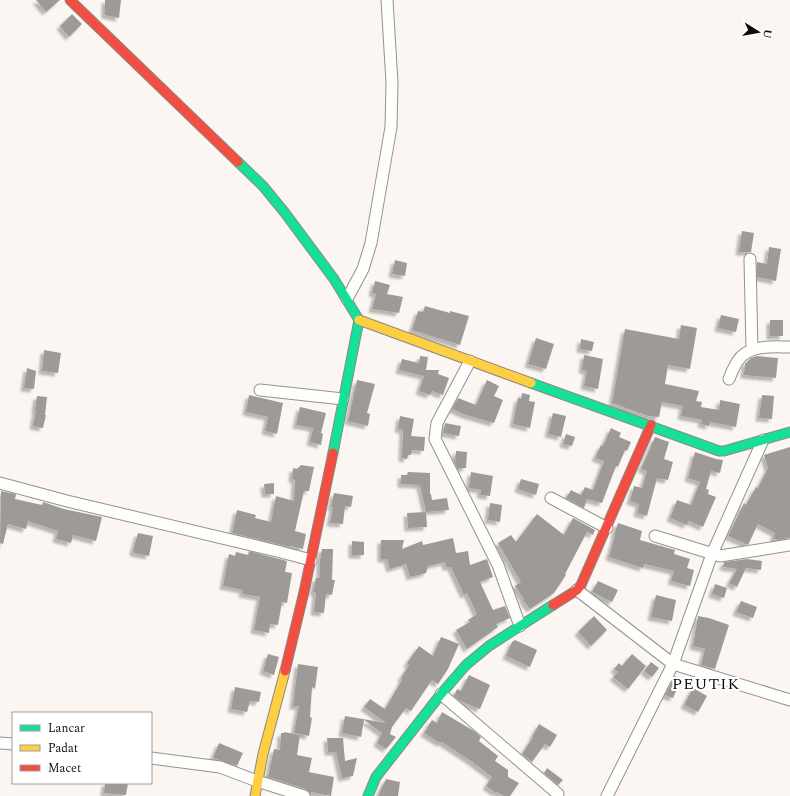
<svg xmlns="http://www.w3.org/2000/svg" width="790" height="796" viewBox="0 0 790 796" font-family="Spectral,serif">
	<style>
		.building { fill: #9e9a97; filter: url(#shadow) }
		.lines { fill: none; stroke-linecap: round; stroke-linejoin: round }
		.street-casing { stroke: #949290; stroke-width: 13 }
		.fast-casing { stroke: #8b8986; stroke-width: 11 }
		.slow-casing { stroke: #8b8986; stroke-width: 11 }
		.jam-casing { stroke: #8b8986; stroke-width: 11 }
		.street { stroke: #fefefd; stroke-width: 11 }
		.fast { stroke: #16e098; stroke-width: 9 }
		.slow { stroke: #ffcf43; stroke-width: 9 }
		.jam { stroke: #f24e42; stroke-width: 9 }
		.labels { text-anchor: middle; stroke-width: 4; stroke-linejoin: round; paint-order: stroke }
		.quarter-label { font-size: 16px; letter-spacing: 1px; fill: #0d0d0d; stroke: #fff }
	</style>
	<defs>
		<filter id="shadow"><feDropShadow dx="-3.5" dy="3.5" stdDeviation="1" flood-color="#0004"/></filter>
	</defs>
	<rect width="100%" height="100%" fill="#fbf6f1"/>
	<path class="building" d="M36,0H60L46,12Z
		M105,0H121L119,18L105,15Z
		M72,14L82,24L69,37L60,26Z
		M742,231L754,233L751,252H739Z
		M769,247L781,249L776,281L757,277V262L767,264Z
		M395,260L407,263L405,276L392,274Z
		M375,281L390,285L387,294L403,297L399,313L372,309L376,294L372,293Z
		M425,306L450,313V311L469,316L460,345L412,330L418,311L423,312Z
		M721,315L739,319L736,332L718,328Z
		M770,320H783V336H770Z
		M681,325L697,328L690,369L668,365L665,384L699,391L696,401L702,402L701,407L719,410L720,400L740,404L736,427L710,422L709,426L701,424L702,420L681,416L683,406L662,402L659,417L648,416L612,403L625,329L679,339Z
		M536,338L554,344L546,369L528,364Z
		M581,339L594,342L592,351L580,349Z
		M44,350L61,353L58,373L42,371Z
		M584,355L603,359L598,389L584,386L587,371L582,370Z
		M420,356L428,357L426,370H439L438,374L449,378L443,395L432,391L430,395L419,391L424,376L399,370L402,359L419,363Z
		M757,356L778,358L776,378L744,375L745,364L751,358Z
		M27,368L36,371L34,389L24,388Z
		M357,380L375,384L367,413L370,414L368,426L348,421Z
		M487,380L499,386L494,396L503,400L494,423L466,415L452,409L458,398L476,405Z
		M522,393L530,395L529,401L535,402L530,428L513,424L518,398L521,399Z
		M249,395L283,403L277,434L265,431L268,417L246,412Z
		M762,395L774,396L772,419L759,418Z
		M37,396L47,397L45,415H46L43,428L33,426L36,410H35Z
		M300,407L326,413L321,433L323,434L321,445L310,442L313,428L296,425Z
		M553,413L566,416L561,437L548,434Z
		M400,416L414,419L411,436L425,437L424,451L412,450L411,455H408L407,459L402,458L403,430L398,429Z
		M445,423L461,426L459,436L443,433Z
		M611,428L621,433L619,437L631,442L627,451L625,450L618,467L616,466L602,503L587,499L584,508L566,498L571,490L581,495L585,487L593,490L604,461L595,458L601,445L603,446Z
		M566,434L575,437L572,446L563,444Z
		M655,437L669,442L664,459L673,462L668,480L657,478L647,516L637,513L639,504L630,501L634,486L642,488L647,471L641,469Z
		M790,447V538L778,540L773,538L775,533L758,524L748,545L728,536L744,503L746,505L756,487L758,488L768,468L764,455Z
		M456,451L467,452L466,468H457L455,463Z
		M695,452L716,459L723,460L720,473L711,471L706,489L709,490L708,494L716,497L703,527L689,521L687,525L670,518L677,500L691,505L700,482L688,478Z
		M301,465L314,467L309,491H304L295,531L306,534L303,549L290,546V547L232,533L237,510L256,515L255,518L271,522L276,496L294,501L295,480L292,479L293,468L297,469Z
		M408,472L430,473V494H431L432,500L447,498L449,510L426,512L427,527L408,528L407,513L426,512L420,485L401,484V475H407Z
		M471,472L493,476L490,496L480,495L481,490L469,488Z
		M521,479L539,484L536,495L518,489Z
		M274,483V494H265L264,484Z
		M1,491L16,494L15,499L42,505L43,502L64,509L102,517L96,541L73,535L71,543L56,539L58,531L28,521L26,529L8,524L3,544L0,543Z
		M334,493L353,496L351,507L345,506L343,524L330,523L333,507H331Z
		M490,503L502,505L500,522L488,520Z
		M537,514L564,535L573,518L595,530L593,535L587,532L565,574L566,575L554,593L530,609L523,600L524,599L515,586L521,582L498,543L511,535L516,542Z
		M618,523L642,531L640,540L675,550L674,554L690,559L687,568L694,570L690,586L671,581L674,571L644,564L643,568L609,557L615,535H614Z
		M138,533L153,536L149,556L134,553L133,551Z
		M453,538L456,553L468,551L470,565L487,559L493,577L480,582L493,610L505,606L510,618L496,624L498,627L467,649L456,630L470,622L468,620L477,614L467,593L464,595L451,567H446L445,562L428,566L426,573L410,577L406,564L390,569L387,559H381V540H404L402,549L422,541L423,545Z
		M352,541L364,542V555H352Z
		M322,549H333L332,580H335L332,595L326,594L324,613L314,612L316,593L313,592L316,578H320V561Z
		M249,551L287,561L285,572L292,573L287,603L282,602L278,625L270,624L269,633L254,630L260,597L242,594L243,590L223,586L229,554L235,556L236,552L248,555Z
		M747,559L762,561L761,570L746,568L737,587L729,583L737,569L723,567L724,562Z
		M598,581L618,590L612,602L592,592Z
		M715,584L727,588L724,598L712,594Z
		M656,595L676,600L672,621L651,617Z
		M741,601L757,607L753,618L736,612Z
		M594,616L607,630L591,646L578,632Z
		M698,616L709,618L729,625L715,669L701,665L705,649L693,646Z
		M441,637L459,644L448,669L438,684L432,680L411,711L406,708L392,727L390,734L396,737L386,749L377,743L382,733L364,720L361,737L342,733L345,716L386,723L364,707L370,699L385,709L402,680L401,678L409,665L407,663L419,646L433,656Z
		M515,640L537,650L530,667L506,656L512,642Z
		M268,654L279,657L274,675L263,671Z
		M632,654L646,666L628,689L613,677L618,672L614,669L619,663L622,666Z
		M651,662L659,668L652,677L644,671Z
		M298,664L318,667L315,689L312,687L310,717L312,718L309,736L294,733L299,706H293Z
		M469,675L490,685L480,709L460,701L454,696L457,689L461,691Z
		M675,676L681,679L673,698L665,695Z
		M235,687L261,692L259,702L250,701L247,712L231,709Z
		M693,688L707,696L698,712L684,705Z
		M442,712L474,731L481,737L479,741L498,756L495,761L508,770V777L519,783L510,796H504L497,792L496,793L486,786L492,777L471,761L442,742L440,743L424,733L432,720L437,723Z
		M539,724L557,735L550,747L545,744L532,762L522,754L533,737H532Z
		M284,732L300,735L297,755L312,758L309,772L334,777L331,796L311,792V794L306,789L268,777L274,749L280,750L281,733H284Z
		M327,738H343L345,761L357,758L353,776L342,778L336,752H328Z
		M219,743L243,753L237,766L213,758Z
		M547,768L563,780L558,785L544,773Z
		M386,779L400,782L398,796H378Z
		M105,783H128L126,795L104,793Z"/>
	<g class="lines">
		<defs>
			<path id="street" d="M750,259L752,350
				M347,299L363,269L371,243L391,127L392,83L387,0
				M470,361L437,423L435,439L498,565L520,626
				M729,379C731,373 734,367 737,362C748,344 772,347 790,347
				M260,390L343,399
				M0,483L67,501L277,551L311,560
				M551,498L607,528
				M655,536L720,556L790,545
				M577,590L673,664L790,700
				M441,694L558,794
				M0,743L13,744
				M151,758L220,767L257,781L304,796
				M607,796L673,664L712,554L763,440"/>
			<path id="fast" d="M238,162L263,186L285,213L334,279L359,320L333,453
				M531,383L719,451H724L790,432
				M368,796L376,777L441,694L466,665L489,646L553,605"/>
			<path id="slow" d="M359,320L531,383
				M255,796L263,754L285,671"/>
			<path id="jam" d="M70,0L238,162
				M553,605L577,590L581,585L651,425
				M285,671L304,592L333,453"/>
		</defs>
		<use href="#street" class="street-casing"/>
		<use href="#fast" class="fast-casing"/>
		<use href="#slow" class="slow-casing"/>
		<use href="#jam" class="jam-casing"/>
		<use href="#street" class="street"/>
		<use href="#fast" class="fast"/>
		<use href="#slow" class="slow"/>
		<use href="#jam" class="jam"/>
	</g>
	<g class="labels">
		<g class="quarter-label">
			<text x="706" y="689">PEUTIK</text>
		</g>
	</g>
	<rect x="12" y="712" width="140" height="72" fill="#ffffff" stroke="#9e9e9e"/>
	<rect x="20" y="725" width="20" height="6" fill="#16e098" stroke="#9e9e9e"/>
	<text x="48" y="732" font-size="12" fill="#0d0d0d">Lancar</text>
	<rect x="20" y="745" width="20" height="6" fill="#ffcf43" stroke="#9e9e9e"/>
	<text x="48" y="752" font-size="12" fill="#0d0d0d">Padat</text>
	<rect x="20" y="765" width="20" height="6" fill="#f24e42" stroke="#9e9e9e"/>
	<text x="48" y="772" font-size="12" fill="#0d0d0d">Macet</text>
	<g transform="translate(758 32) rotate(101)" stroke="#ffffff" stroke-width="3" paint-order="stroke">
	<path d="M0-3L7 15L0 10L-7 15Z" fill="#0d0d0d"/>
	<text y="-6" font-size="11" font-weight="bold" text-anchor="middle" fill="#0d0d0d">U</text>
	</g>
</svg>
